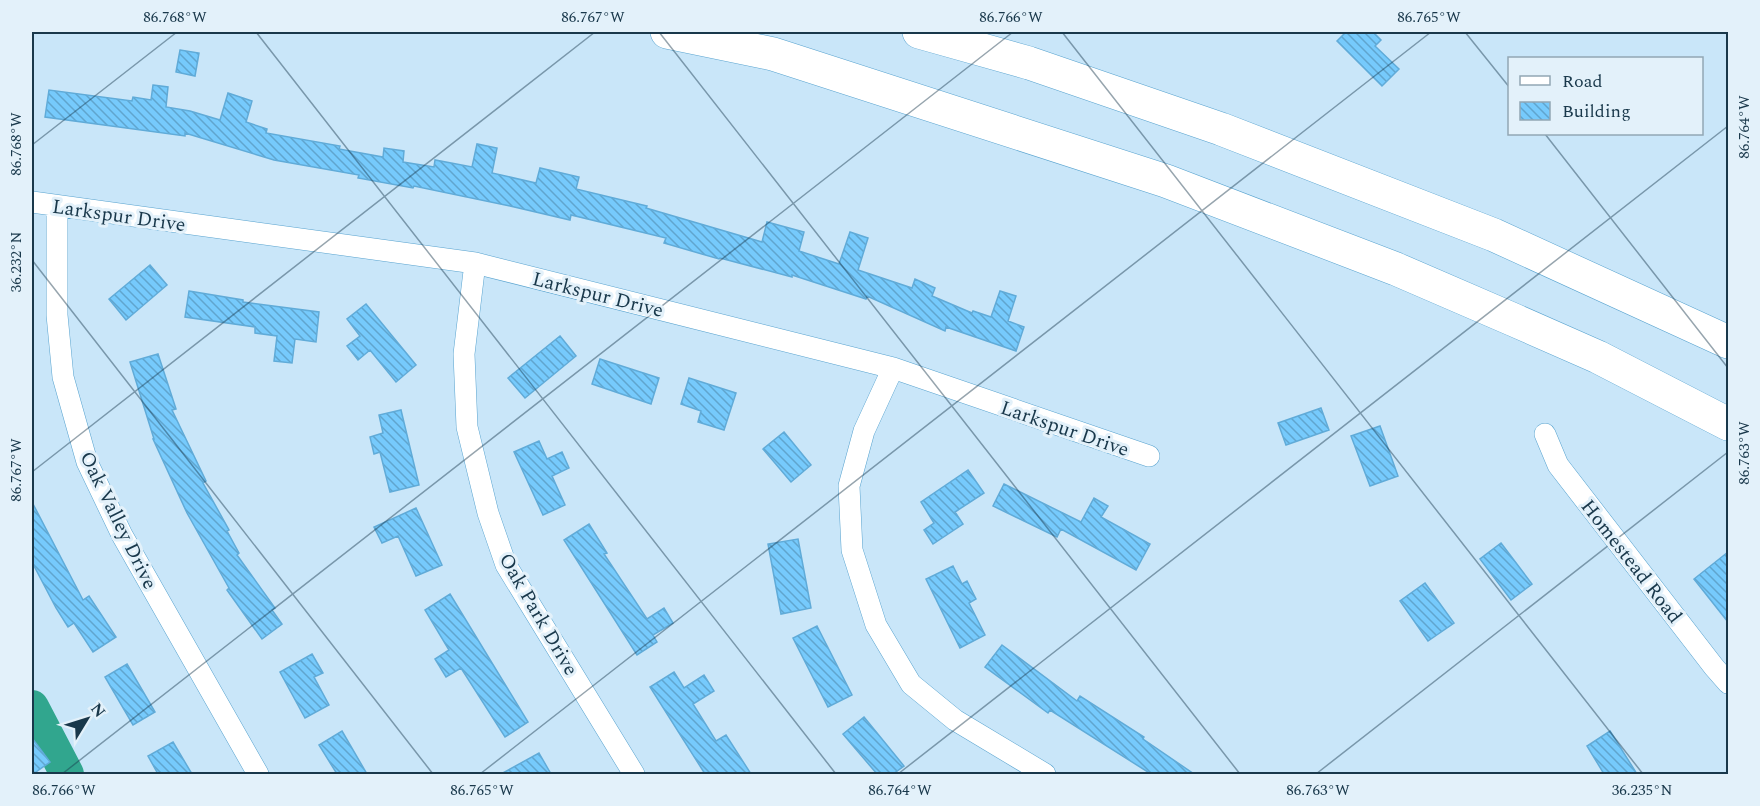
<svg xmlns="http://www.w3.org/2000/svg" width="1760" height="806" viewBox="0 0 1760 806" font-family="Spectral,serif">
	<style>
		.lines { fill: none; stroke-linecap: round; stroke-linejoin: round }
		.river { stroke: #31a68e; stroke-width: 34 }
		.building { fill: url(#building-back-hatch); stroke: #60abd8; stroke-width: 1.5 }
		.street-casing { stroke: #58a3cf; stroke-width: 22 }
		.highway-casing { stroke: #58a3cf; stroke-width: 34 }
		.street { stroke: #fff; stroke-width: 21 }
		.highway { stroke: #fff; stroke-width: 33 }
		.ticks { fill: none; stroke: #19384b; stroke-width: 1.5; stroke-opacity: 0.45 }
		.labels { text-anchor: middle; stroke-width: 6; stroke-linejoin: round; paint-order: stroke }
		.street-label { font-size: 20px; fill: #19384b; stroke: #e3f1fa }
		.neatline { fill: none; stroke: #19384b; stroke-width: 2 }
		.ticks-label { font-size: 15px; text-anchor: middle; fill: #19384b }
	</style>
	<defs>
		<pattern id="building-back-hatch" width="6" height="6" patternUnits="userSpaceOnUse" patternTransform="scale(1.5)"><rect width="6" height="6" fill="#76cafc"/><path d="M-1 5l2 2M0 0l6 6M5-1l2 2" fill="none" stroke="#60a5ce"/></pattern>
	</defs>
	<rect width="100%" height="100%" fill="#c9e6f9"/>
	<g class="lines">
		<path class="river" d="M32,707L67,774"/>
	</g>
	<path class="building" d="M1346,32H1373L1381,40L1375,46L1399,69L1382,86L1337,41Z
		M180,50L199,53L195,76L176,72Z
		M153,85L168,87L166,107L190,111L220,120L228,93L252,101L246,122L267,129L266,133L340,146L339,149L383,157L384,148L404,151L403,162L434,167L435,160L472,167L477,144L497,148L492,173L536,183L540,168L579,177L576,189L647,206L646,208L762,242L767,222L804,232L799,251L839,264L850,232L868,238L858,270L912,288L915,279L935,288L932,296L972,313L973,311L991,317L1000,291L1016,296L1008,321L1024,327L1016,351L946,327L945,331L867,296L866,299L792,275V277L720,258L719,259L664,243L666,238L571,215L570,220L510,206L414,186L413,188L358,178L359,175L274,160L185,133V136L45,117L49,90L132,101L133,97L151,100Z
		M150,265L167,285L126,320L109,299Z
		M189,291L243,300V302L319,312L316,342L295,339L292,363L274,361L277,336L255,333V327L185,317Z
		M366,304L416,365L396,382L370,350L358,360L347,346L360,336L347,319Z
		M560,336L576,356L525,398L508,378Z
		M158,354L176,409L172,410L206,481L203,483L229,530L227,531L239,553L237,555L275,608L272,610L282,624L262,639L227,590L229,588L187,513L153,439H154L130,362Z
		M600,359L659,378L651,404L592,384Z
		M689,378L736,393L724,430L698,422L701,411L681,404Z
		M1321,408L1329,430L1286,445L1278,423Z
		M401,410L419,485L390,492L380,452L374,454L370,437L383,433L379,415Z
		M1380,426L1398,476L1370,486L1351,436Z
		M784,432L811,465L791,482L763,449Z
		M539,441L547,459L562,452L569,468L552,476L565,505L543,515L514,452Z
		M968,470L984,493L955,512L963,524L933,544L924,530L934,523L921,502Z
		M1004,484L1081,522L1094,498L1108,506L1101,517L1150,544L1136,570L1061,529L1057,537L993,506Z
		M32,502L83,600L89,596L116,637L93,652L74,623L68,627L56,608L32,562Z
		M416,508L442,565L416,576L398,536L382,543L374,527Z
		M589,524L607,553L604,554L647,619L664,608L673,623L653,635L657,642L637,655L564,540Z
		M798,539L811,608L781,614L768,544Z
		M1501,543L1532,584L1511,600L1480,559Z
		M1728,552V622L1694,579Z
		M953,566L962,584L967,581L976,599L969,603L985,635L960,648L926,579Z
		M1425,583L1454,623L1428,641L1400,601Z
		M450,594L528,722L505,737L461,668L446,677L435,659L449,650L425,610Z
		M817,626L852,695L828,707L793,638Z
		M1002,645L1077,701L1080,696L1144,737L1143,739L1194,774H1151L1050,710L1048,713L985,667Z
		M312,654L323,673L314,677L329,705L305,718L280,672Z
		M127,664L155,712L133,725L105,677Z
		M674,672L684,688L704,675L714,691L693,704L716,741L726,735L751,774H705L650,687Z
		M864,717L904,766L893,774H877L843,734Z
		M342,731L367,774H337L319,745Z
		M1610,731L1637,774H1604L1587,746Z
		M32,738L50,762L33,774H32Z
		M173,742L192,774H158L148,756Z
		M539,753L551,774H501Z"/>
	<g class="lines">
		<defs>
			<path id="street" d="M32,202L475,263L893,368L1149,456
				M57,207V315L63,377L87,462L122,535L258,774
				M475,263L464,354L467,427L488,513L506,565L634,774
				M893,368L864,431L849,486L852,550L876,625L911,684L955,720L1045,774
				M1545,434L1558,465L1714,667L1728,683"/>
			<path id="highway" d="M667,32L773,54L1166,181L1396,269L1514,320L1598,357L1728,424
				M919,32L1029,63L1221,129L1494,235L1728,342"/>
		</defs>
		<use href="#street" class="street-casing"/>
		<use href="#highway" class="highway-casing"/>
		<use href="#street" class="street"/>
		<use href="#highway" class="highway"/>
	</g>
	<path class="ticks" d="M256,32L836,774M659,32L1240,774M1062,32L1643,774M1465,32L1510,88M1545,134L1728,368M32,145L177,32M32,260L433,774M32,472L595,32M62,774L1013,32M480,774L1431,32M898,774L1728,126M1316,774L1728,452"/>
	<g class="labels">
		<g class="street-label">
			<text transform="translate(119 215) rotate(8)" y="7">Larkspur Drive</text>
			<text transform="translate(598 294) rotate(14)" y="7">Larkspur Drive</text>
			<text transform="translate(1065 428) rotate(19)" y="7">Larkspur Drive</text>
			<text transform="translate(119 520) rotate(64)" y="7">Oak Valley Drive</text>
			<text transform="translate(1632 561) rotate(52)" y="7">Homestead Road</text>
			<text transform="translate(539 614) rotate(60)" y="7">Oak Park Drive</text>
		</g>
	</g>
	<rect width="1760" height="806" fill="none" stroke="#e3f1fa" stroke-width="66"/>
	<rect x="1508" y="57" width="195" height="78" fill="#e3f1fa" stroke="#92a7b4" stroke-width="1.5"/>
	<rect x="1520" y="76" width="30" height="9" fill="#ffffff" stroke="#92a7b4" stroke-width="1.5"/>
	<text x="1562" y="87" font-size="18" fill="#19384b">Road</text>
	<rect x="1520" y="102" width="30" height="18" fill="url(#building-back-hatch)" stroke="#92a7b4" stroke-width="1.5"/>
	<text x="1562" y="117" font-size="18" fill="#19384b">Building</text>
	<g transform="translate(87 719) rotate(52)" stroke="#e3f1fa" stroke-width="4.5" paint-order="stroke">
	<path d="M0-4.5L10 22L0 15L-10 22Z" fill="#19384b"/>
	<text y="-9" font-size="16" font-weight="bold" text-anchor="middle" fill="#19384b">N</text>
	</g>
	<rect x="33" y="33" width="1694" height="740" class="neatline"/>
	<g class="ticks-label">
		<text x="175" y="22">86.768°W</text>
		<text x="593" y="22">86.767°W</text>
		<text x="1011" y="22">86.766°W</text>
		<text x="1429" y="22">86.765°W</text>
		<text transform="translate(1744 127) rotate(-90)" y="5">86.764°W</text>
		<text transform="translate(16 144) rotate(-90)" y="5">86.768°W</text>
		<text transform="translate(16 262) rotate(-90)" y="5">36.232°N</text>
		<text transform="translate(1744 453) rotate(-90)" y="5">86.763°W</text>
		<text transform="translate(16 470) rotate(-90)" y="5">86.767°W</text>
		<text x="64" y="795">86.766°W</text>
		<text x="482" y="795">86.765°W</text>
		<text x="900" y="795">86.764°W</text>
		<text x="1318" y="795">86.763°W</text>
		<text x="1642" y="795">36.235°N</text>
	</g>
</svg>
